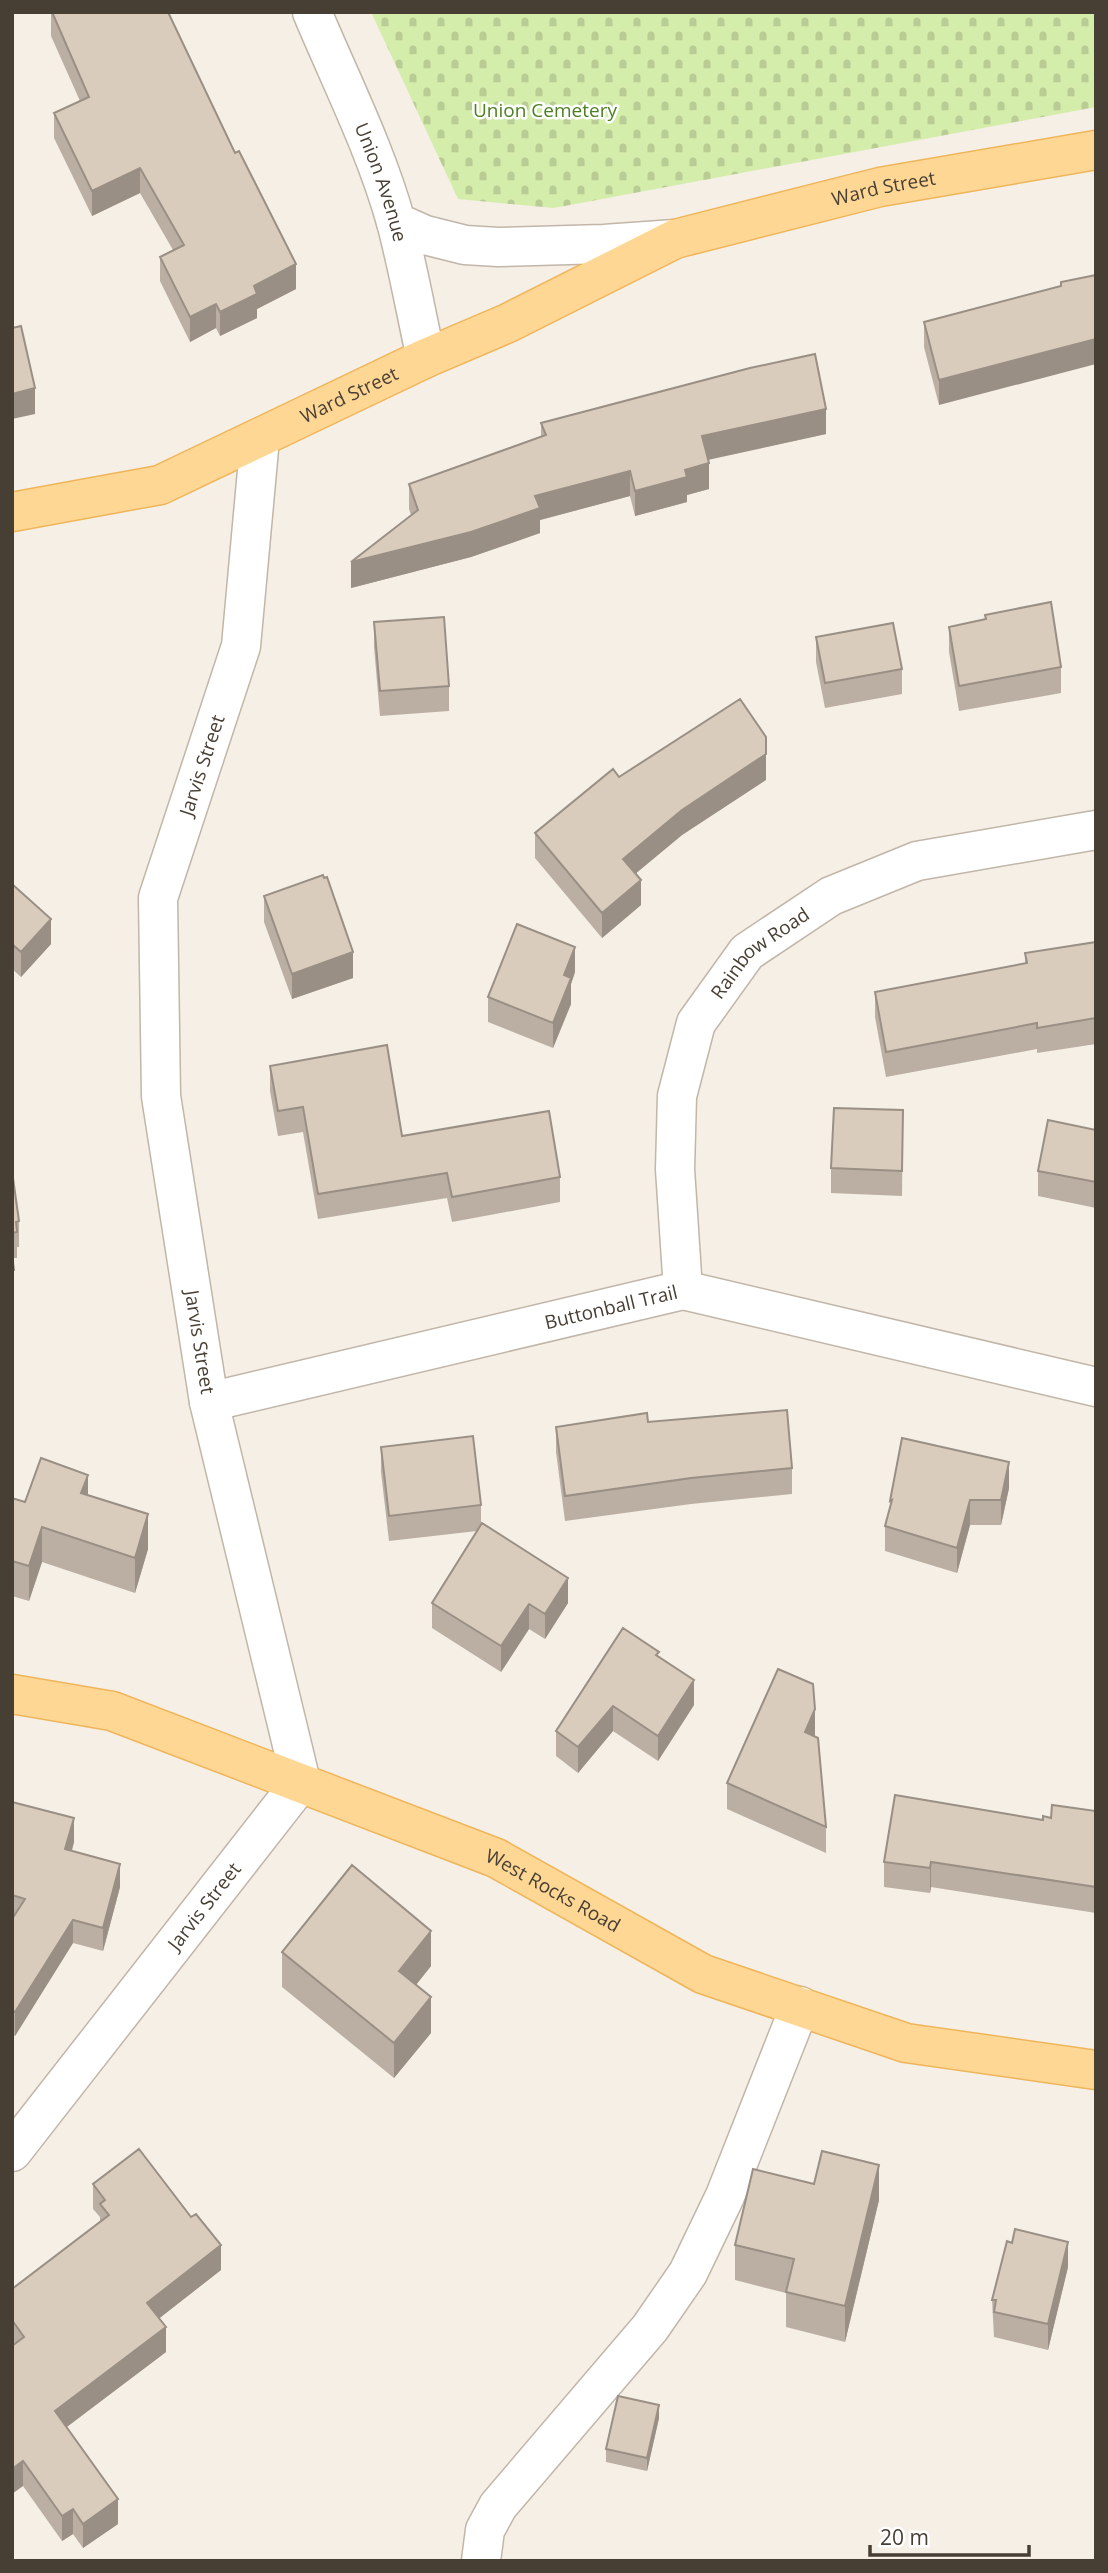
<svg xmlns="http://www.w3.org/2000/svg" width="1108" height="2573" viewBox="0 0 1108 2573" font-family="'Open Sans',sans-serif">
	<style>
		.cemetery { fill: url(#cemetery-stones) }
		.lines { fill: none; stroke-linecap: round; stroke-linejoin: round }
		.minor-casing { stroke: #c1b6a8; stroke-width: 41 }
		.major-casing { stroke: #efb55a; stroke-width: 41 }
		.minor { stroke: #fff; stroke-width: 38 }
		.major { stroke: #ffd795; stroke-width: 38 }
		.wall { fill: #bbafa3 }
		.shaded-wall { fill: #998f84 }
		.building { fill: #daccbd; stroke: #998f84; stroke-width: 2 }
		.labels { text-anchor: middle; stroke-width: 5; stroke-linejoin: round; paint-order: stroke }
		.park-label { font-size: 19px; fill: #4e8022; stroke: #fff }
		.street-label { font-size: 19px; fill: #483f34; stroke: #fff }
	</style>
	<defs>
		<pattern id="cemetery-stones" width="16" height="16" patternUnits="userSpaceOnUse" patternTransform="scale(1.75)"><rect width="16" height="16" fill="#d5edab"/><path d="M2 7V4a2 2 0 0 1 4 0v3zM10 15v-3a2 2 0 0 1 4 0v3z" fill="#b8cc94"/></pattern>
	</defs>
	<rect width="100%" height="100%" fill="#f5efe6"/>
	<path class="cemetery" d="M371,12H1096V107L554,208L458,199Z"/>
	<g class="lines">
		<defs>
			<g id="minor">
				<path id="s1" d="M312,12C341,81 376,150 396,222C408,267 416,313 426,358"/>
				<path d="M396,222L425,235L465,245L498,247L604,244L675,239"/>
				<path id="s2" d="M683,1290L675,1169L677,1096L696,1023L747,952L831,896L917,861L1096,830"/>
				<path id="s3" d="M209,1402L683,1290L1096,1387"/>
				<path id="s4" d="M12,2152L301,1782L209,1402L161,1096L158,898L241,646L260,438"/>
				<path d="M481,2561L485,2530L498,2506L650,2328L688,2273L725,2196L800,2006"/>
			</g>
			<g id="major">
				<path id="s5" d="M12,512L160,485L426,358L508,323L675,239L880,187L1096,150"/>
				<path id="s6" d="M12,1694L112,1711L496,1858L703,1974L906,2043L1096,2070"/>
			</g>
		</defs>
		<use href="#minor" class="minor-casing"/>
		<use href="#major" class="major-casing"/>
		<use href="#minor" class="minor"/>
		<use href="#major" class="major"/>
	</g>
	<path class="wall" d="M51,12L296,289L257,309V318L220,336L216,328L190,342L160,281V257L173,250L140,193L92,216L54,138V113L80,101L51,36Z
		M1096,275L939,405L924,347V322L1061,287V282Z
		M541,423L826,434L708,460L709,489L687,495V502L635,516L630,496L540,520V533L471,557L351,588L411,515L409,509V484L541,436Z
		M985,615L1061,667V693L959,711L949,652V627L985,620Z
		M374,622L449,686V711L380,716L374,647Z
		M816,637L902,669V694L825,708L816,662Z
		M766,780L682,835L635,874L641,905L602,938L535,858V833Z
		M12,884L51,944L21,977L12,969Z
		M264,896L353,978L292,999L264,922Z
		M1096,942V1044L1037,1053V1049L886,1077L875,1017V992L1025,963V953Z
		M575,972L571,984V1004L553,1048L488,1022V997Z
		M270,1066L402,1136L560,1177V1202L452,1222L447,1198L318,1219L303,1132L278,1136L270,1091Z
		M903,1110L902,1196L831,1193V1168Z
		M1096,1130V1208L1038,1196V1171Z
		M12,1171L19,1221V1247H17V1258H13L14,1270V1296H12Z
		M648,1422L792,1468V1494L691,1504L565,1521L556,1452V1427Z
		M381,1447L481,1505V1525L568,1603L545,1639L529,1629L501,1672L432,1628V1603L477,1531L389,1541L381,1472Z
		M1009,1488L1001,1525H970L957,1573L885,1551V1526L890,1507V1501Z
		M88,1495L148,1549L135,1593L42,1562L29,1601L12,1596V1498L25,1502Z
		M659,1656L694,1705L658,1761L613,1731L578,1773L556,1756V1731Z
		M815,1735L814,1736L826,1827V1853L727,1809V1783Z
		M12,1802L74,1842L72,1851L120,1887L103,1951L73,1943L15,2036L12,2034Z
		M1096,1811V1913L931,1887L930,1893L884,1887V1862L1043,1820Z
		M282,1952L431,1966L416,1985L431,2033L394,2078L282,1987Z
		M93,2184L221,2270L159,2318L166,2352L66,2427L118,2524L83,2548L73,2534L62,2541L23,2486L12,2344V2289L100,2222V2217L93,2209Z
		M879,2200L845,2342L786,2327V2293L735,2280V2245Z
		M1068,2267L1048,2350L994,2337L992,2300Z
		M659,2418L647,2471L606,2462V2449Z"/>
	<path class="shaded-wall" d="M140,168V193L92,216V191Z
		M296,264V289L257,309V318L220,336V312L254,286Z
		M216,304V328L190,342V317Z
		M1096,339V364L939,405V380Z
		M35,388V414L12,419V394Z
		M826,409V434L702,461V436Z
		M709,463V489L687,495V502L635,516V491L685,470Z
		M630,471V496L540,520V533L471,557L351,588V562L535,496Z
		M766,754V780L682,835L623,884V859L682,810Z
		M14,832V857L12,859V833Z
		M641,880V905L602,938V913Z
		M51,919V944L21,977V952Z
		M575,947V972L571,984V1004L553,1048V1023L564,975Z
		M353,952V978L292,999V974Z
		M1009,1462V1488L1001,1525V1500Z
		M88,1475V1511L81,1493Z
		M970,1500V1525L957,1573V1548Z
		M148,1514V1549L135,1593V1558Z
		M42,1527V1562L29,1601V1566Z
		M568,1578V1603L545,1639V1614Z
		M529,1604V1629L501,1672V1646Z
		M694,1680V1705L658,1761V1736Z
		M613,1706V1731L578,1773V1747Z
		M815,1709V1735L805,1757V1732Z
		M74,1818V1842L65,1873V1849Z
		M931,1862V1887L930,1893V1868Z
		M120,1864V1887L103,1951V1928Z
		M73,1920V1943L15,2036V2012Z
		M431,1931V1966L399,2006V1971Z
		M431,1997V2033L394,2078V2043Z
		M879,2165V2200L845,2342V2306Z
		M1068,2242V2267L1048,2350V2324Z
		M221,2245V2270L147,2328V2303Z
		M166,2327V2352L55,2436V2411Z
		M659,2405V2418L647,2471V2458Z
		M23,2461V2486L12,2494V2469Z
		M118,2499V2524L83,2548V2524Z
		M73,2509V2534L62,2541V2516Z"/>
	<path class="building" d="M52,12H168L235,153L239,151L296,264L254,286L257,294L220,312L216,304L190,317L160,257L184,245L140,168L92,191L54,113L89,97Z
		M1096,275V339L939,380L924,322L1061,286V282Z
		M21,326L35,388L12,394V328Z
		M815,354L826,409L702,436L709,463L685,470L687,477L635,491L630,471L535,496L540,508L471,532L351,562L418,510L409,484L546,435L541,423L750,368Z
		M1051,602L1061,667L959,686L949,627L986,619L985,615Z
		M444,617L449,686L380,691L374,622Z
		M893,623L902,669L825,683L816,637Z
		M740,699L766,737V754L682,810L623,859L641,880L602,913L535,833L613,769L619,777Z
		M323,875L324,878L327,877L353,952L292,974L264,896Z
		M12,884L51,919L21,952L12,944Z
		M517,924L575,947L564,975L571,978L553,1023L488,997Z
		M1096,942V1018L1037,1028V1023L886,1052L875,992L1027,963L1025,953Z
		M387,1045L402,1136L549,1111L560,1177L452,1197L447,1173L318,1194L303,1107L278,1111L270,1066Z
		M834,1108L903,1110L902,1171L831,1168Z
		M1048,1120L1096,1130V1182L1038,1171Z
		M12,1171L19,1221L16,1222L17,1232L12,1233Z
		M12,1254L14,1270L12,1271Z
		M787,1410L792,1468L691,1478L565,1496L556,1427L647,1413L648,1422Z
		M473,1436L481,1505L389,1516L381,1447Z
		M902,1438L1009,1462L1001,1500H970L957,1548L885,1526L892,1500L890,1501Z
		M41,1458L88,1475L81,1493L148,1514L135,1558L42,1527L29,1566L12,1561V1498L25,1502Z
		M482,1523L568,1578L545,1614L529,1604L501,1646L432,1603Z
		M623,1628L659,1652L656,1655L694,1680L658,1736L613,1706L578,1747L556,1731Z
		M778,1669L813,1684L815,1709L805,1732L818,1738L826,1827L727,1783Z
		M895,1795L1043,1820V1816L1051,1818L1052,1805L1096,1811V1887L931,1862L930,1868L884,1862Z
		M12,1802L74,1818L65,1849L120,1864L103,1928L73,1920L15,2012L12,2011V1919L25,1899L12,1895Z
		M352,1865L431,1931L399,1971L431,1997L394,2043L282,1952Z
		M139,2149L191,2217L196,2214L221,2245L147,2303L166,2327L55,2411L118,2499L83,2524L73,2509L62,2516L23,2461L12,2469V2346L24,2337L12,2320V2289L109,2215L100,2204L105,2200L93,2184Z
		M822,2151L879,2165L845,2306L786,2292L794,2259L735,2245L753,2169L814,2184Z
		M1015,2229L1068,2242L1048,2324L994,2312L996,2300H992L1007,2241L1012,2243Z
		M618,2396L659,2405L647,2458L606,2449Z"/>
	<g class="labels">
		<g class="park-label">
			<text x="545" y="117">Union Cemetery</text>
		</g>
		<g class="street-label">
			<text dy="7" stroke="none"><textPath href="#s1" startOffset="184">Union Avenue</textPath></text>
			<text dy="7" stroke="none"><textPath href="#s5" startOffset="936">Ward Street</textPath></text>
			<text dy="7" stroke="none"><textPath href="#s5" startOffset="360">Ward Street</textPath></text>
			<text dy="7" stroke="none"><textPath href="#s4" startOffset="1508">Jarvis Street</textPath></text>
			<text dy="7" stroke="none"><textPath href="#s2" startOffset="366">Rainbow Road</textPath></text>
			<text dy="7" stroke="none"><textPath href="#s3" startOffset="413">Buttonball Trail</textPath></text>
			<text transform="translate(200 1342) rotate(81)" y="7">Jarvis Street</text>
			<text dy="7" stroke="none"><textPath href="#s6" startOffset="578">West Rocks Road</textPath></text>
			<text dy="7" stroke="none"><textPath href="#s4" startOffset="312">Jarvis Street</textPath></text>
		</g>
	</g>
	<rect width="1108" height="2573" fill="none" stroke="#483f34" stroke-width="28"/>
	<path d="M870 2545v10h159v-10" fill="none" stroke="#483f34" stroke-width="3.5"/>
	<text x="880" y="2545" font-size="21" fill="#483f34" stroke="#ffffff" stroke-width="5" paint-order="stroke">20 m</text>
</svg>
